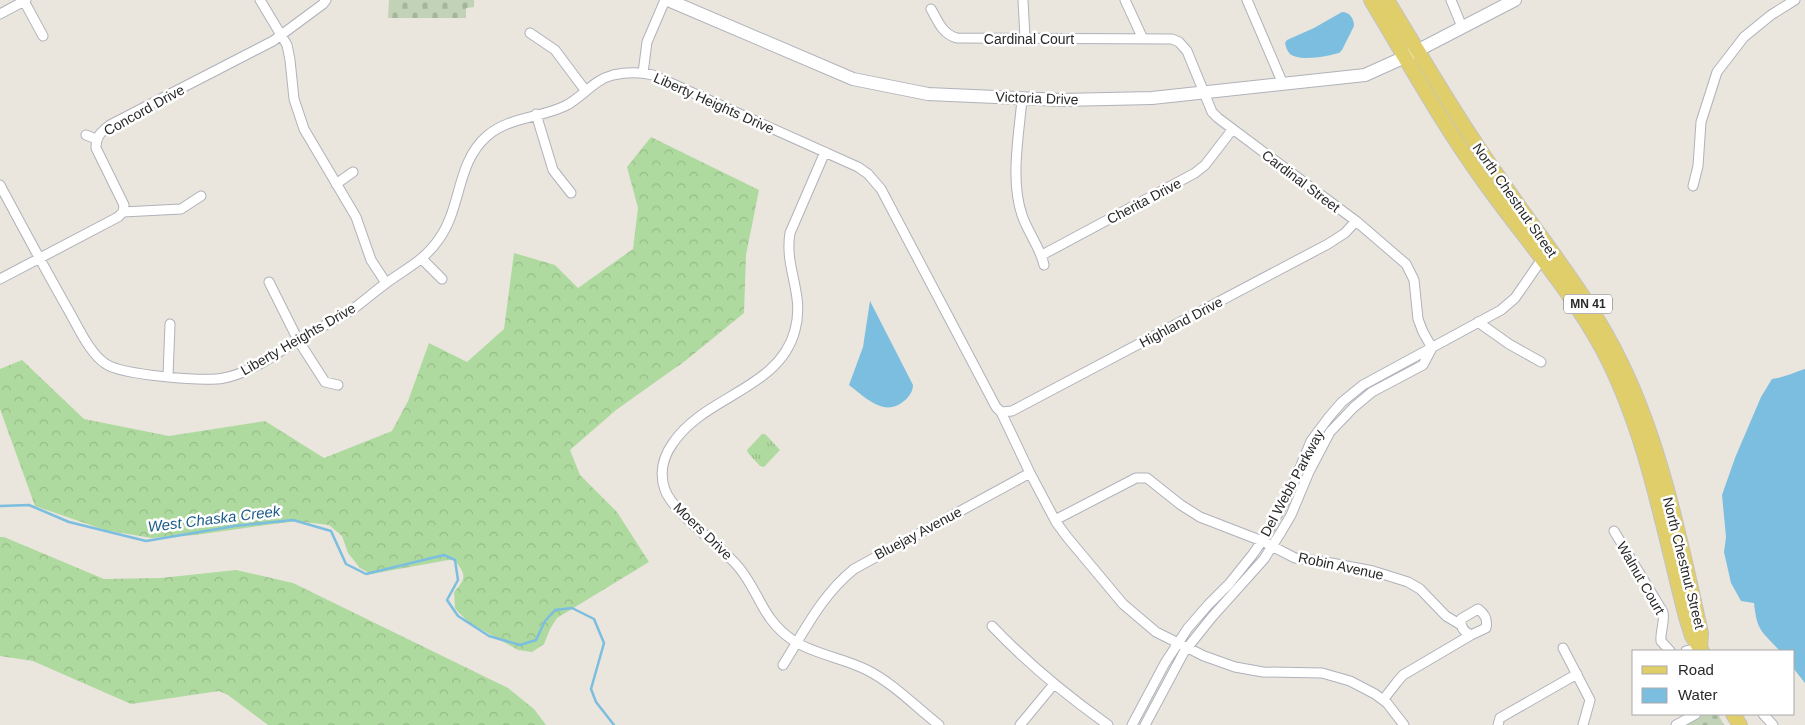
<svg xmlns="http://www.w3.org/2000/svg" width="1805" height="725" viewBox="0 0 1805 725" font-family="Helvetica,sans-serif">
	<style>
		.grass { fill: url(#grass-tufts) }
		.forest { fill: url(#forest-crowns) }
		.cemetery { fill: url(#cemetery-stones) }
		.water { fill: #7bbee0 }
		.lines { fill: none; stroke-linecap: round; stroke-linejoin: round }
		.stream { stroke: #7bbee0; stroke-width: 2.5 }
		.street-casing { stroke: #b0b2bb; stroke-width: 11 }
		.secondary-casing { stroke: #b0b2bb; stroke-width: 14 }
		.primary-casing { stroke: #c3c3c3; stroke-width: 16 }
		.street { stroke: #fff; stroke-width: 9 }
		.secondary { stroke: #fff; stroke-width: 12 }
		.primary { stroke: #e0ce6b; stroke-width: 14 }
		.labels { text-anchor: middle; stroke-width: 5; stroke-linejoin: round; paint-order: stroke }
		.shield { fill: #fff; stroke: #696969; stroke-width: 1 }
		.shield-label { font-size: 12px; font-weight: bold; fill: #292929 }
		.street-label { font-size: 14px; fill: #292929; stroke: #fff }
		.water-label { font-size: 15px; font-style: italic; fill: #1c5c8a; stroke: #fff }
	</style>
	<defs>
		<pattern id="grass-tufts" width="24" height="20" patternUnits="userSpaceOnUse" patternTransform="scale(1.25)"><rect width="24" height="20" fill="#afda9f"/><path d="M3 7l-1-3M5 7V3M7 7l1-3M15 17l-1-3M17 17v-4M19 17l1-3" fill="none" stroke="#97bb89"/></pattern>
		<pattern id="forest-crowns" width="20" height="18" patternUnits="userSpaceOnUse" patternTransform="scale(1.25)"><rect width="20" height="18" fill="#afda9f"/><path d="M2 6a3 3 0 1 1 6 0M12 15a3 3 0 1 1 6 0" fill="none" stroke="#97bb89"/></pattern>
		<pattern id="cemetery-stones" width="16" height="16" patternUnits="userSpaceOnUse" patternTransform="scale(1.25)"><rect width="16" height="16" fill="#c1d2b6"/><path d="M2 7V4a2 2 0 0 1 4 0v3zM10 15v-3a2 2 0 0 1 4 0v3z" fill="#a6b49c"/></pattern>
	</defs>
	<rect width="100%" height="100%" fill="#eae5dd"/>
	<path class="grass" d="M762,434H765L780,450L764,467L760,466L748,453L747,450Z"/>
	<path class="forest" d="M651,137L759,190L746,255L744,313L685,361L616,410L570,450L580,475L617,512L649,562L557,618L550,629L544,644L532,652L518,650L468,622L455,608L454,592C467,577 466,575 454,559L371,574L360,568L348,553L342,536L329,525L296,521L195,535L151,538L105,530L35,506L0,409V369L22,360L84,419L169,436L265,421L324,458L392,431L408,401L429,343L467,362L504,329L514,253L555,265L578,288L633,249L638,208L627,167Z
		M0,537H4L104,579L161,578L236,570L293,583L508,688L534,709L546,725H268L228,695L219,691L131,704L33,661L0,656Z"/>
	<path class="cemetery" d="M389,0H474V7L466,8V18H388Z
		M1704,714H1718L1724,725H1685Z"/>
	<path class="water" d="M1342,12C1350,12 1354,19 1354,26L1342,50L1339,53C1328,56 1300,62 1290,54C1287,51 1286,47 1285,43L1287,40L1314,28Z
		M870,301L913,385C913,391 909,397 904,401C884,418 865,397 849,385L863,347Z
		M1805,369V683L1794,669V651H1780C1762,631 1757,632 1754,603L1741,601L1731,583L1724,552L1726,537L1722,495L1735,458L1761,397L1772,379C1786,377 1792,373 1805,369Z"/>
	<g class="lines">
		<path class="stream" d="M0,506L29,505L69,522L146,541L235,526L293,520L331,531L346,564L366,574L444,555L455,560L458,580L447,600L458,616L489,636L520,645L536,640L545,621L555,610L572,608L594,619L604,643L591,689L596,702L614,725"/>
		<defs>
			<path id="street" d="M260,0L287,45L290,60L294,99L304,129L356,217L371,260L386,283
				M1023,0L1025,38
				M1125,0L1143,39
				M1247,0L1283,84
				M1451,0L1462,27
				M24,1L43,36
				M931,9C938,21 942,34 957,38L1172,39L1179,42L1187,51L1212,112L1218,118L1356,221L1406,264L1414,280L1418,319L1423,332L1432,348
				M0,14L26,0
				M530,33L555,50L585,90
				M643,73L647,42L665,0
				M1022,99C1019,135 1010,180 1022,215C1028,233 1040,247 1044,265
				M536,114L553,170L571,193
				M86,135L96,139
				M825,152L790,233C784,268 805,294 795,330C780,389 704,396 673,443C663,457 659,473 665,490C674,513 717,543 735,563C759,588 760,619 794,641C816,655 844,658 867,670C893,683 916,707 939,725
				M336,184L353,172
				M0,185C23,228 46,271 70,313C79,329 91,355 106,364C122,375 205,382 224,378C250,373 274,355 295,342C314,330 335,321 353,309C364,301 374,292 385,284C405,269 424,261 439,239C462,207 456,163 487,136C509,117 540,118 565,106C583,97 593,80 613,75C627,72 640,72 653,75L858,167L868,174L881,189L996,407L1001,412L1030,473L854,569C821,596 805,630 783,665
				M1693,186L1698,166L1701,122L1717,72L1744,37L1771,15L1795,0
				M123,212L181,209L201,196
				M1042,255L1195,173L1205,165L1232,130
				M422,259L442,279
				M0,279L118,217L123,212L124,205L96,148C96,136 101,132 110,125L273,41L323,4L326,0
				M269,282L298,340L325,382L338,385
				M1478,322L1509,344L1541,362
				M168,376L170,324
				M1001,412L1012,411L1328,244L1345,233L1356,221
				M1030,473L1056,522L1067,537L1123,604L1156,632L1204,656L1235,667L1263,672L1322,673L1350,681L1375,694L1387,703L1404,725
				M1055,520L1136,478H1147L1181,505L1200,517L1262,541L1295,558L1326,562L1373,571L1408,582L1420,589L1446,616L1461,625
				M1614,531L1663,612C1665,623 1660,631 1661,641L1670,651
				M1478,609C1485,614 1488,619 1486,628L1471,635C1464,632 1460,627 1461,619Z
				M992,626C1028,664 1066,695 1108,725
				M1563,648L1590,700L1583,725
				M1686,651L1700,648
				M1383,700L1397,682L1403,675L1471,635
				M1763,714L1773,725
				M1020,725L1054,684
				M1132,725L1165,663L1188,628L1208,605L1229,584L1253,554L1266,535L1290,492L1311,441L1329,417L1342,402L1363,385L1501,310L1515,298L1542,259
				M1145,725L1184,652L1212,617L1264,559L1281,532L1291,515L1309,472L1330,432L1354,407L1372,392L1423,365L1432,348
				M1498,725L1500,718L1577,674
				M1676,725L1696,714"/>
			<path id="secondary" d="M668,0L853,79L928,94L1062,100L1152,98L1365,75L1405,57L1515,0"/>
			<path id="primary" d="M1371,0C1408,62 1443,125 1485,183C1524,238 1571,290 1603,350C1646,431 1663,528 1686,617L1692,636L1702,651
				M1387,0C1424,61 1460,123 1502,182C1543,242 1591,299 1622,365C1662,448 1681,544 1701,633L1700,648
				M1733,714L1740,725"/>
		</defs>
		<use href="#street" class="street-casing"/>
		<use href="#secondary" class="secondary-casing"/>
		<use href="#primary" class="primary-casing"/>
		<use href="#street" class="street"/>
		<use href="#secondary" class="secondary"/>
		<use href="#primary" class="primary"/>
	</g>
	<g class="labels">
		<rect class="shield" x="1564" y="294.5" width="48" height="19" rx="4"/>
		<g class="shield-label">
			<text x="1588" y="308">MN 41</text>
		</g>
		<g class="street-label">
			<text x="1029" y="44">Cardinal Court</text>
			<text transform="translate(1037 98) rotate(2)" y="5">Victoria Drive</text>
			<text transform="translate(714 103) rotate(24)" y="5">Liberty Heights Drive</text>
			<text transform="translate(144 110) rotate(-29)" y="5">Concord Drive</text>
			<text transform="translate(1301 181) rotate(37)" y="5">Cardinal Street</text>
			<text transform="translate(1515 200) rotate(55)" y="5">North Chestnut Street</text>
			<text transform="translate(1144 201) rotate(-28)" y="5">Cherita Drive</text>
			<text transform="translate(1181 322) rotate(-28)" y="5">Highland Drive</text>
			<text transform="translate(298 339) rotate(-30)" y="5">Liberty Heights Drive</text>
			<text transform="translate(1292 483) rotate(-62)" y="5">Del Webb Parkway</text>
			<text transform="translate(703 531) rotate(44)" y="5">Moers Drive</text>
			<text transform="translate(918 533) rotate(-28)" y="5">Bluejay Avenue</text>
			<text transform="translate(1684 563) rotate(76)" y="5">North Chestnut Street</text>
			<text transform="translate(1341 566) rotate(12)" y="5">Robin Avenue</text>
			<text transform="translate(1641 578) rotate(60)" y="5">Walnut Court</text>
		</g>
		<g class="water-label">
			<text transform="translate(214 519) rotate(-7)" y="5">West Chaska Creek</text>
		</g>
	</g>
	<rect x="1632" y="650" width="162" height="65" fill="#ffffff" stroke="#a9a9a9"/>
	<rect x="1642" y="666" width="25" height="8" fill="#e0ce6b" stroke="#a9a9a9"/>
	<text x="1678" y="675" font-size="15" fill="#292929">Road</text>
	<rect x="1642" y="688" width="25" height="15" fill="#7bbee0" stroke="#a9a9a9"/>
	<text x="1678" y="700" font-size="15" fill="#292929">Water</text>
</svg>
